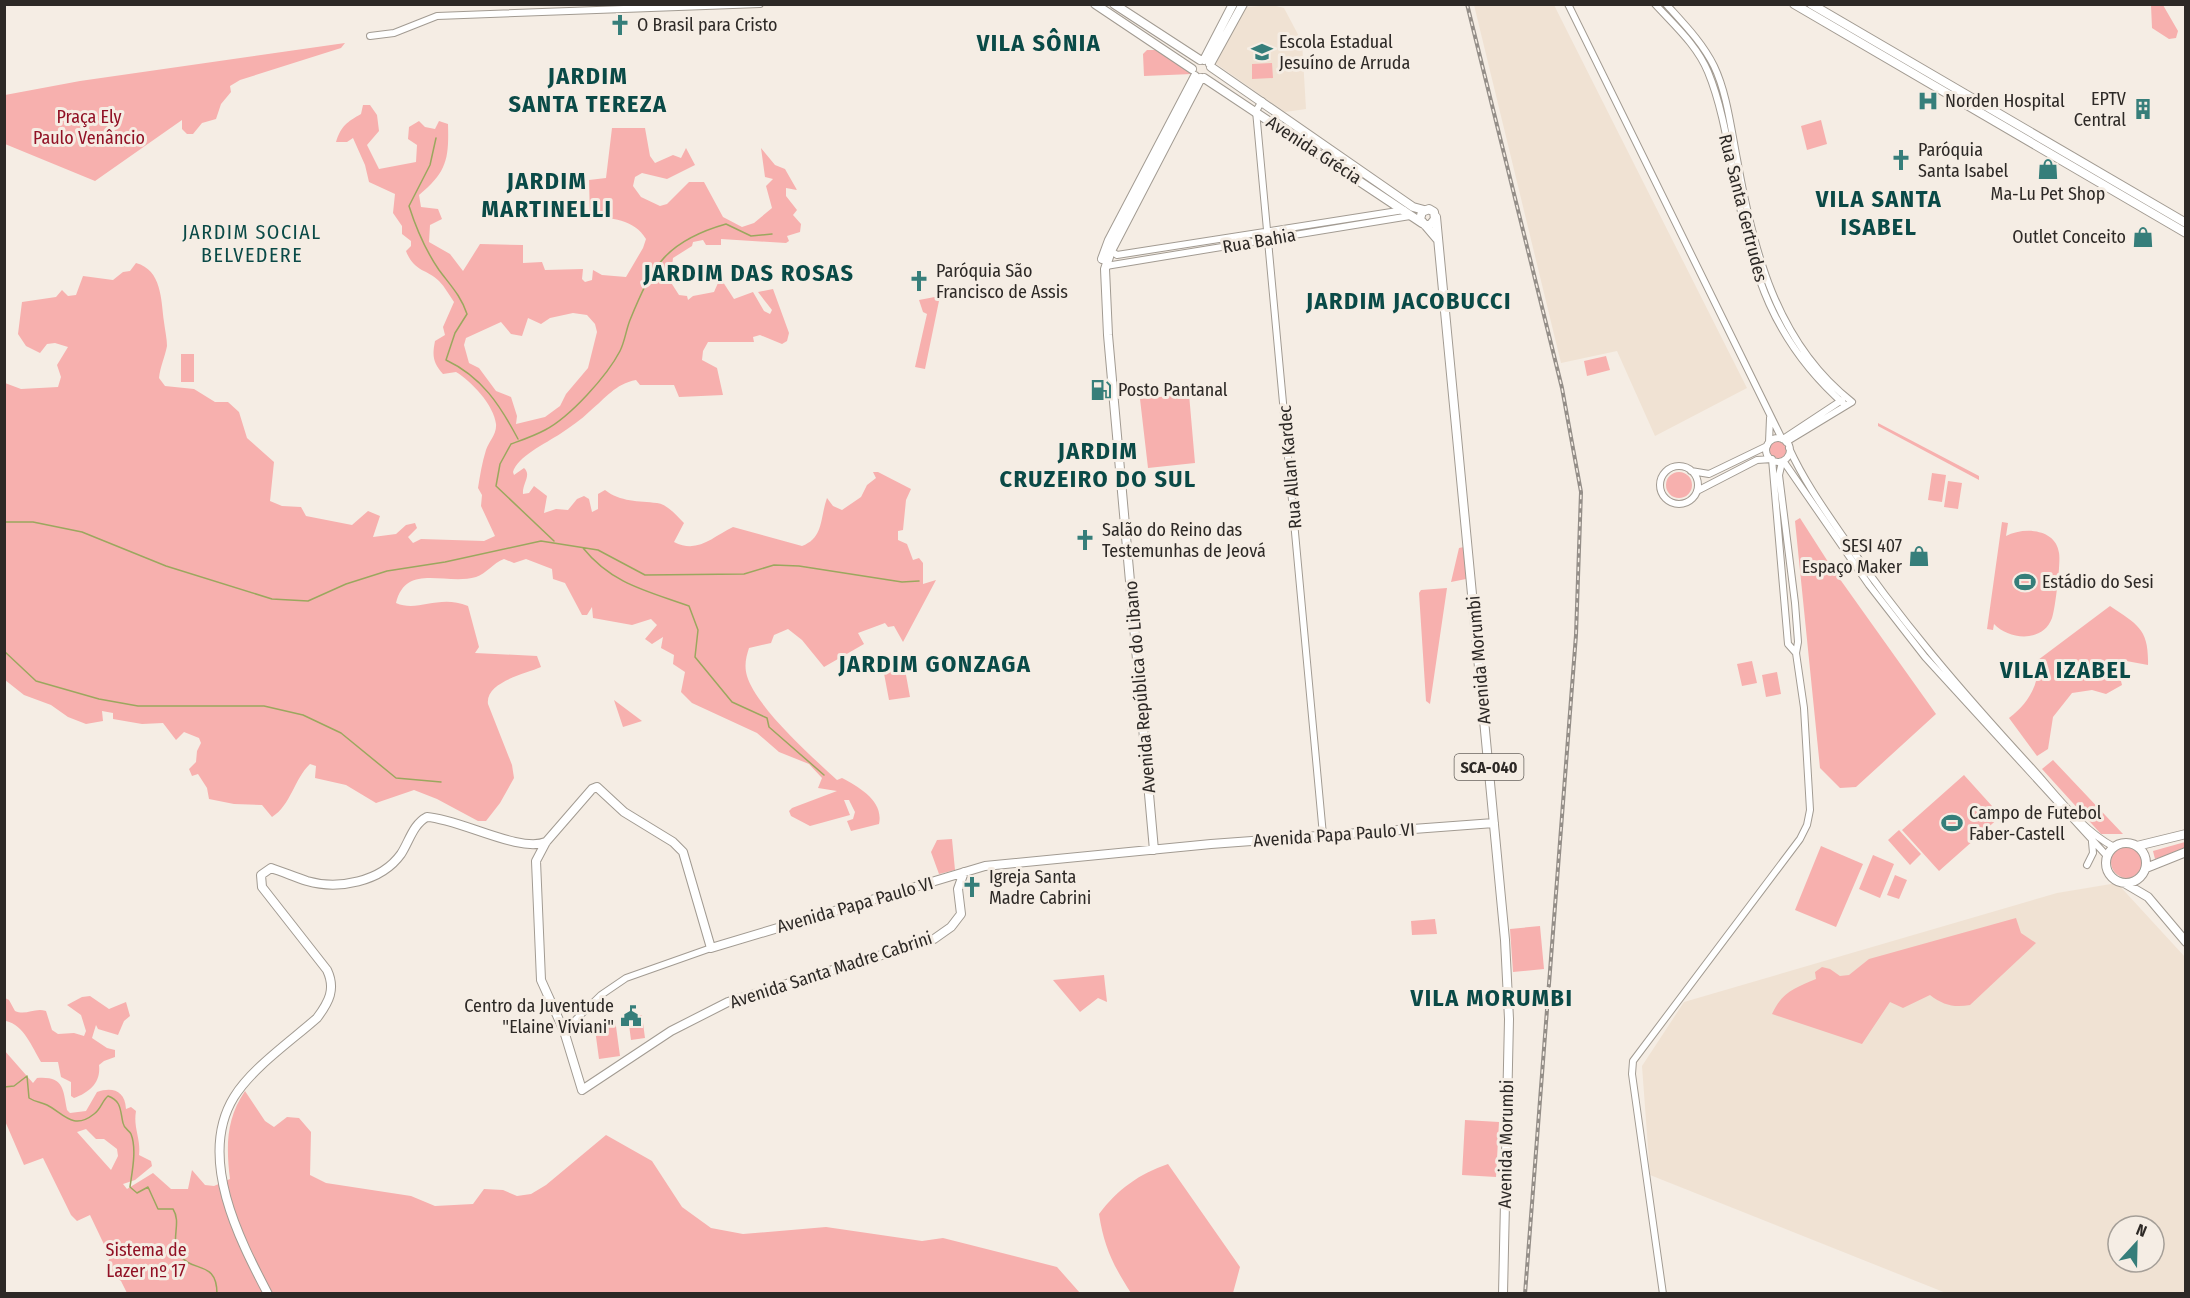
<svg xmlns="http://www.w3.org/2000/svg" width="2190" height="1298" viewBox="0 0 2190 1298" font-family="'Fira Sans Condensed',sans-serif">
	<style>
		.built { fill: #f0e2d3; fill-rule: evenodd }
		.green { fill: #f7b0ae; fill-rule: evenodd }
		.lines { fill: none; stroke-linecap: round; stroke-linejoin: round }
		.stream { stroke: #9ba75e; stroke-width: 1.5 }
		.minor-casing { stroke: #a29b92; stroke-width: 8 }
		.major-casing { stroke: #a29b92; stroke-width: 10 }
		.minor { stroke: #fff; stroke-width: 6 }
		.major { stroke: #fff; stroke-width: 8 }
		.rail-casing { stroke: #948e88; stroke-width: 4 }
		.rail { stroke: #f5ede4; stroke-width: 1.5; stroke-dasharray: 4.5; stroke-linecap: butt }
		.labels { text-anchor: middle; stroke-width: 6; stroke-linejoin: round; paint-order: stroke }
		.shield { fill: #f5ede4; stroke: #69645f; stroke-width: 1.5 }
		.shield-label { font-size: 16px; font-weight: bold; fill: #2d2926 }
		.poi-label { font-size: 18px; fill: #2d2926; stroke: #f5ede4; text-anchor: start }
		.park-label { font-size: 18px; fill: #911125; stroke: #f5ede4 }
		.street-label { font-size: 18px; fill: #2d2926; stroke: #f5ede4 }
		.neighbourhood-label { font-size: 20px; letter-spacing: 1.5px; fill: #0a4a47; stroke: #f5ede4 }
		.district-label { font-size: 24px; font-weight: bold; letter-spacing: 1.5px; fill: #0a4a47; stroke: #f5ede4 }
	</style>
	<rect width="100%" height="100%" fill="#f5ede4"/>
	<path class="built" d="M1272,5L1284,8L1302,42L1306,109L1285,112L1215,63L1246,7Z
		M1474,5H1554L1747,388L1655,436L1617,351L1561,363Z
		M2117,883L2185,957V1293H1946L1650,1175L1642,1066L1684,1002L2057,893ZM2118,1226H2154V1262H2118Z"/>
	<path class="green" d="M2151,5H2163L2178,31L2176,38L2169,39L2152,28Z
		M345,43L341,48L240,80L230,86L231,92L221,104L216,119L202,123L193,134H187L182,129V120L95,181L5,144V95L80,81Z
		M1147,50H1158L1192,74L1144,76L1143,54Z
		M1272,63L1273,78L1252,79V64Z
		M363,105H370L377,115L379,131L367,145L379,169L416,162L417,145L408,139L409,127L419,121L425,127L435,129L439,121L448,124C449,159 447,172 419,195L421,207L438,209L442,219L430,225L429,242L450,254L463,271L480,244L523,245V263L542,262L545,270L583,269L582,279L585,282L592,280L593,270L602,275L626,277L643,248L646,239C634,219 611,218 590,216L589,180L606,178L612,128H645L650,156L655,163L673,155L681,158L686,148L695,165L667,179L642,173L635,177L633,186L641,197L660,206L667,204L689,182H704L723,217L742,227L754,223L772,208L766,186L773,179L765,177L761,148L775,165L785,169L797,190L786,188V196L797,210L793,215L801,224L800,232L787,236L789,241L786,243L721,239V245H706L703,240L693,242L692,246L673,258L670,281L679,295L687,296L688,300L693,296L714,292L718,283L723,282L734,299L753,292L764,311L770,314L772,310L758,292L773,289L789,333L787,341L782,344L760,335L753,337L754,342H708L703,351L702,360L717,368L723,395L679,397L674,385H640L636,380C615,384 606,398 590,411C581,420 570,427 560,434C546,443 517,457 513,472L514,475L524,468C532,475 522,484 523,494L529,493L534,486L547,496L544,513L556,509L568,510L577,499L584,496L589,499L592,512L598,509V494L605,490C620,502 639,501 657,503C667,504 677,516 684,523L674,542C698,554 712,537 733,527L802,546C824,538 820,517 827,498L833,506L842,510L861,497L867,485L876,478L873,472H878L911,489L906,500L903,530L898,531V540L907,544L913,560L919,558L923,563V584L936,580L903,642L894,626L888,627L885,623L858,633L864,644L824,667L802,640L788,629L774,635L771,643L749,648C746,657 744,666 747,676C757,708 811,756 837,780L842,778C859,787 884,801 879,824L851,831L847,821L853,819L855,812L849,800H844L850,815L810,826L791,816L789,811L792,808L837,791L818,788L822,778L809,764L779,752L757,733L692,703L681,692L685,672L673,664L674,655L661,648L663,637L652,644L645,639L657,625L651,619L632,625L593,618L592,607L587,615H582L565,583L553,579L552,569L526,559L514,563L504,559C493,563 486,574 476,577C446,586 406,562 396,603C418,613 438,594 468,606L479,647L475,653L537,656L541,667C525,674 485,682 488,704L512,765L514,778L500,803L486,821H478L437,799L414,790L376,803L346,785L315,778L316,766L310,764C294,779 291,805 272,817L262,805L234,804L209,799L207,788L198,774L192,776L189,769L196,762L197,751L201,743L199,738L184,732L176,740L163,723L142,724L113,719V713L102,711L103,721L86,724L68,717L51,705L24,695L5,680V383L21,389L58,387L61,377L57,365L68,347L55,343L47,344L40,353L26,346L18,334L22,302L56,297L62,290L68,296L76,295L83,276L113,280L123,272L130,271L136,263C162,270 161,300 164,322C165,330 167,339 167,346C165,357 160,367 159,378L165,386L194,389L215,402H228L239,412L247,438L274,462L270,501L282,506L301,507L306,516L352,525L368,511L380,516L373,537L396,534L406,525L415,523L417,528L408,537L413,543L421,539L484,541L495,536L481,506L482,495L478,488C480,475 482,463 486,450C489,441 497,434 496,424C494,405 471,381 456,372L443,374C433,363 432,356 435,341L445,335L443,327L454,302C449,295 445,287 439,281C427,269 414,272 406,251L411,246V241L402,234V226L393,213L395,194L369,182L365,165L353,138L347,142H336C341,126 347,122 361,114ZM573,313L587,315L595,324L597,332L588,368L566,394L560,406L545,417L516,424L517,416L511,397L496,391L479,368L469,363L464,345L466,338L501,322L511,334L522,336L528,318L541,324L550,318Z
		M1821,120L1827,144L1807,150L1801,126Z
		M940,296L925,369L915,367L927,314L923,312L919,300Z
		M181,354H194V382H181Z
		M1606,356L1610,370L1587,376L1584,361Z
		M1189,394L1195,463L1148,468L1140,399Z
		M1878,423L1979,476V480L1878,426Z
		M1769 450a9 9 0 1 1 18 0a9 9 0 1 1-18 0Z
		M1666 485a13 13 0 1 1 26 0a13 13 0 1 1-26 0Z
		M1932,473L1946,475L1942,502L1928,500Z
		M1948,481L1962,483L1958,509L1944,507Z
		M1800,518L1832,568L1936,714L1856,787L1840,788L1820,768L1795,521Z
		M2002,522L2008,523L2006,536C2023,527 2056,528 2059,553C2061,561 2055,611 2052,618C2043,643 2009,640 1994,624L1993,630L1987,629Z
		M1464,547L1466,579L1451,582L1459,548Z
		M1447,588L1430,704L1426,701L1419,593L1421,590Z
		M2110,606C2138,625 2149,629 2148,665L2121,660L2118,669L2122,685L2106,694L2092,690L2072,693L2053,717L2048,749L2037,756L2009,718C2028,704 2040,684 2038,660Z
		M1752,661L1757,683L1742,686L1737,664Z
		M904,664L910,697L889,700L883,668Z
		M1777,672L1781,694L1766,697L1762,675Z
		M614,700L642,721L623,727Z
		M2053,760L2123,834H2101L2042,769Z
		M1964,775L2001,816L1939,871L1902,830Z
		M1899,830L1921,854L1910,865L1888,840Z
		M952,839L955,870L939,874L931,852L937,840Z
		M2185,842V850L2155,859L2153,851Z
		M1821,846L1863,864L1836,927L1795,910Z
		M2111 862a16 16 0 1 1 32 0a16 16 0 1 1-32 0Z
		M1873,855L1894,864L1880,898L1859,889Z
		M1895,875L1907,880L1899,899L1887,895Z
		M2016,918L2021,933L2036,943L1970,1005C1954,1008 1943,1005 1930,995L1903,1008L1890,1002L1862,1044L1772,1014C1782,992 1795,988 1816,979L1815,972L1822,967L1830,969L1840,976L1849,975L1869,959Z
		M1435,919L1437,934L1412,935L1411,921Z
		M1540,926L1544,969L1513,972L1510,929Z
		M1104,975L1107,1002L1098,998L1080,1012L1053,980Z
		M90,996L109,1009L126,1002L130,1016L124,1021L118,1035L98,1029L96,1025L92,1038L107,1048L115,1050V1057L104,1061L99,1065C101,1082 90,1092 74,1098L71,1096V1082L61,1077L58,1062H41C32,1047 24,1025 6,1021L5,998L9,1000L15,1011C26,1016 35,1007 46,1011L52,1030L58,1034L74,1033L84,1036L86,1031L81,1015L67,1005L82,997Z
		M642,1015L645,1038L631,1040L628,1017Z
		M615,1019L620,1056L599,1059L594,1022Z
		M4,1050L33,1083L37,1078C64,1076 63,1089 67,1110L70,1113L86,1111L97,1092C112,1087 125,1090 126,1109L131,1107L136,1111C133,1128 141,1139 139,1155L151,1161L152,1166L135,1180L123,1184L127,1189L153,1173L171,1189H188L192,1170L205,1185L214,1186L230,1179C226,1146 226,1119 245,1091L265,1121L274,1127L287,1117L299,1118L311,1132L310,1175L326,1183L411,1196L435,1206L473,1204L484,1189L503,1190L517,1196L531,1194L546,1185L606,1135L652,1161L682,1207L711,1228L743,1234L826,1227L922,1241L943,1238L1057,1267L1080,1293H127L121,1281L105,1269L110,1257L90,1215L77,1221L71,1215L43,1158L24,1165L5,1121ZM86,1129L96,1139H104L117,1149L118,1156L111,1170L77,1132Z
		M1465,1120L1499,1122L1496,1177L1462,1175Z
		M1168,1164L1240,1267L1233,1293H1131C1113,1265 1104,1247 1099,1214C1118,1189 1139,1174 1168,1164Z"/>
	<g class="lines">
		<path class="stream" d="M436,138L430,165L409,206C416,228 426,251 439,270C451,286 461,296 467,314L455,333L446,360C482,377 500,405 518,439
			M4,522H33L82,532L166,566L272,599L308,601L346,584L387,571L445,562L541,541L598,550L645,575L744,574L774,565L799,566L902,582L919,581
			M554,541L496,486L500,464L511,444C522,440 534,436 545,430C570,417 607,376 620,351C625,341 626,330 630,320C652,266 666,241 726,224L751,236L772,234
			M583,548C612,584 647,591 689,606L698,630L695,657L732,702L767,718L769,727L824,775
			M4,651L36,681L99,699L138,706H264L303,715L341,733L396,778L441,782
			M4,1087L14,1086L27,1076L29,1098C35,1102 41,1102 47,1105C63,1113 73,1131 94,1114C101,1109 102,1101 108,1096C122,1101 120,1111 123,1123C124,1129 129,1130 131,1134C137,1149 132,1172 130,1187L137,1193L148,1187L158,1209H173C182,1223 170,1239 179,1254C192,1274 217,1259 217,1294"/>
		<defs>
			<path id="minor" d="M1568,4L1782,439
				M1655,4C1674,25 1697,45 1708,72C1722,106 1728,146 1735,182C1752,273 1773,342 1845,405
				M1666,4C1684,24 1702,42 1714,66C1727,93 1731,129 1737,159C1753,249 1776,343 1852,402L1786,442
				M370,36L394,33L437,16L760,4
				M1262,101L1256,111L1323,835
				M1111,251L1117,255L1404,210
				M1106,266L1410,216
				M1766 450a12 12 0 1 1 24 0a12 12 0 1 1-24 0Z
				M1783,439L1842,400
				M1769,442L1770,418
				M1789,448C1804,481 1824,509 1844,538C1899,619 1963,693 2029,765C2055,793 2080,829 2114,847
				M1772,459L1788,644L1796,653
				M1784,462L1869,585L1925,657L2107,856
				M1660 485a19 19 0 1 1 38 0a19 19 0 1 1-38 0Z
				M1691,471L1709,474L1767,446
				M1697,491L1757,460L1772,459
				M2087,865L2093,853L2092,842
				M564,1031L601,995L626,978L711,948
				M1663,1294L1632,1074L1633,1061L1800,839L1807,825L1810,810L1804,708L1796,653L1798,642L1795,603L1779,475L1782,462"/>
			<path id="major" d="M1095,4L1192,69
				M1114,4L1200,60
				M1794,4L2186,233
				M1811,4L2186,223
				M1204,60L1233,4
				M1210,64L1243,4
				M1211,67L1413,207L1424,210
				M1204,78L1422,223
				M1436,217L1505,940L1509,1019L1503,1294
				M1425,225H1430L1435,219L1434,212L1429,209L1422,212L1420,219L1437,239
				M1102,259L1109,240L1195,76
				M2106 863a20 20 0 1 1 40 0a20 20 0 1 1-40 0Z
				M2137,846L2186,834
				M1154,850L1108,335L1105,269L1111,251L1201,78
				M2146,868L2186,852
				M964,872L958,889L961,914L951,927L934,939L728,1002L671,1031L582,1090L564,1031L541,980L536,861L546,842L592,789L597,787L624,812L673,842L683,852L711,948L985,866L1211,844L1494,823
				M2126,884L2148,897L2186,942
				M268,1294C239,1239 197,1157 234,1097C252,1068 291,1041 317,1018C329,1002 336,989 327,970L262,887L261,875L271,868C283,872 295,877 307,881C338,890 381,882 401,854C409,842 413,824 427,817C460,819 519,853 546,842"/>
		</defs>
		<use href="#minor" class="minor-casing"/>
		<use href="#major" class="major-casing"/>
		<use href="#minor" class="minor"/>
		<use href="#major" class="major"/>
		<defs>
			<path id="rail" d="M1467,4L1562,388L1581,492L1576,635L1525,1294"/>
		</defs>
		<use href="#rail" class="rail-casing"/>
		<use href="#rail" class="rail"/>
	</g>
	<defs>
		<symbol id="church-bare" viewBox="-9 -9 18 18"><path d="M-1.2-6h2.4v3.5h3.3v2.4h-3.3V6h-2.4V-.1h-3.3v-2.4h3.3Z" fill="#367e7a" stroke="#f5ede4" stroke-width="2.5" paint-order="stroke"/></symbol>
		<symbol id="school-bare" viewBox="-9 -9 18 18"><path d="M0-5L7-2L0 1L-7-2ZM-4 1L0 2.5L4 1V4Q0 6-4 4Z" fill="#367e7a" stroke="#f5ede4" stroke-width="2.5" paint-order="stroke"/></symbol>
		<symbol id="hospital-bare" viewBox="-9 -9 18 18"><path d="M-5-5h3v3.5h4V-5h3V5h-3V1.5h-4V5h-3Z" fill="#367e7a" stroke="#f5ede4" stroke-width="2.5" paint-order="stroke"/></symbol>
		<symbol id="building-bare" viewBox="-9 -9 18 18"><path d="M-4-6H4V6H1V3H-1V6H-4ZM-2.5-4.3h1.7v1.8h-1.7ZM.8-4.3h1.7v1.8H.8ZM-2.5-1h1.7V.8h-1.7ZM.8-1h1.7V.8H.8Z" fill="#367e7a" stroke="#f5ede4" stroke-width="2.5" paint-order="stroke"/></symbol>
		<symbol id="shop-bare" viewBox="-9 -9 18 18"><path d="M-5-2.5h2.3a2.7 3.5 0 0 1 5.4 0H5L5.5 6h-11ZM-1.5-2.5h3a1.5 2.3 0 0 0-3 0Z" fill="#367e7a" stroke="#f5ede4" stroke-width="2.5" paint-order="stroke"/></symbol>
		<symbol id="fuel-bare" viewBox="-9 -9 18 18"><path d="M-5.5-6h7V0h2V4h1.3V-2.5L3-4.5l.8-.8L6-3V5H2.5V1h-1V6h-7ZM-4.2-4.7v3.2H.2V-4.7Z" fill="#367e7a" stroke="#f5ede4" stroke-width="2.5" paint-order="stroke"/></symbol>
		<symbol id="stadium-bare" viewBox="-9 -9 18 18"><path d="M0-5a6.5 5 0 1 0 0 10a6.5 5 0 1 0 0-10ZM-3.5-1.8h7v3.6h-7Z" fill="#367e7a" stroke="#f5ede4" stroke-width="2.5" paint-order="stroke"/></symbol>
		<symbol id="civic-bare" viewBox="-9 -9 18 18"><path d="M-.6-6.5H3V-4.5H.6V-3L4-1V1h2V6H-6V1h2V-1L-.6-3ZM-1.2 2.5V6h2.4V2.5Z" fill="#367e7a" stroke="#f5ede4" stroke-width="2.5" paint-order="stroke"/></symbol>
	</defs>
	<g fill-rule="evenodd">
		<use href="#church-bare" x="605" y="10" width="30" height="30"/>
		<use href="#school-bare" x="1247" y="37" width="30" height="30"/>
		<use href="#hospital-bare" x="1913" y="86" width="30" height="30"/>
		<use href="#building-bare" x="2128" y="94" width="30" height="30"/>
		<use href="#church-bare" x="1886" y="145" width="30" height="30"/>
		<use href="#shop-bare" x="2033" y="154" width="30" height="30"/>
		<use href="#shop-bare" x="2128" y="222" width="30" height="30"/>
		<use href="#church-bare" x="904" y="266" width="30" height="30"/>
		<use href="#fuel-bare" x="1086" y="375" width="30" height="30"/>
		<use href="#church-bare" x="1070" y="525" width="30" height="30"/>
		<use href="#shop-bare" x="1904" y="541" width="30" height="30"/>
		<use href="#stadium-bare" x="2010" y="567" width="30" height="30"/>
		<use href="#stadium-bare" x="1937" y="808" width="30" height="30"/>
		<use href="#church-bare" x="957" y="872" width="30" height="30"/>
		<use href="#civic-bare" x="616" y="1001" width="30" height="30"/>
	</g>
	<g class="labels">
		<rect class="shield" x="1454.5" y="754" width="69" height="26" rx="4.5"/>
		<g class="shield-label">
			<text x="1489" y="773">SCA-040</text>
		</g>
		<g class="poi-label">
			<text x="637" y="31">O Brasil para Cristo</text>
			<text x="1279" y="48">Escola Estadual<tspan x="1279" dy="21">Jesuíno de Arruda</tspan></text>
			<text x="2126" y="105" text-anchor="end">EPTV<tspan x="2126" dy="21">Central</tspan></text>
			<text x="1945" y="107">Norden Hospital</text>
			<text x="1918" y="156">Paróquia<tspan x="1918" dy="21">Santa Isabel</tspan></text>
			<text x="2048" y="200" text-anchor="middle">Ma-Lu Pet Shop</text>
			<text x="2126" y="243" text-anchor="end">Outlet Conceito</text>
			<text x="936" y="277">Paróquia São<tspan x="936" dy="21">Francisco de Assis</tspan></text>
			<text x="1118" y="396">Posto Pantanal</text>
			<text x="1102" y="536">Salão do Reino das<tspan x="1102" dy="21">Testemunhas de Jeová</tspan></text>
			<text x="1902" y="552" text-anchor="end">SESI 407<tspan x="1902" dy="21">Espaço Maker</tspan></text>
			<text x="2042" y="588">Estádio do Sesi</text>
			<text x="1969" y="819">Campo de Futebol<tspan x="1969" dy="21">Faber-Castell</tspan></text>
			<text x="989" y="883">Igreja Santa<tspan x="989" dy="21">Madre Cabrini</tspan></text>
			<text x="614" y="1012" text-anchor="end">Centro da Juventude<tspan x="614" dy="21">"Elaine Viviani"</tspan></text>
		</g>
		<g class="park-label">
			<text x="89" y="123">Praça Ely<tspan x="89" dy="21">Paulo Venâncio</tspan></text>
			<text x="146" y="1256">Sistema de<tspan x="146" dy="21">Lazer nº 17</tspan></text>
		</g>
		<g class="street-label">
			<text transform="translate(1314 150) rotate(33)" y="6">Avenida Grécia</text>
			<text transform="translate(1743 208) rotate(76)" y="6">Rua Santa Gertrudes</text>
			<text transform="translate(1259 241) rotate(-10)" y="6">Rua Bahia</text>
			<text transform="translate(1290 467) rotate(-95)" y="6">Rua Allan Kardec</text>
			<text transform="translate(1479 660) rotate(-95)" y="6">Avenida Morumbi</text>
			<text transform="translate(1140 687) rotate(-95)" y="6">Avenida República do Libano</text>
			<text transform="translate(1334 835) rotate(-4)" y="6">Avenida Papa Paulo VI</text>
			<text transform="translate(855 905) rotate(-16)" y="6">Avenida Papa Paulo VI</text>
			<text transform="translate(831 970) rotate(-18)" y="6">Avenida Santa Madre Cabrini</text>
			<text transform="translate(1506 1144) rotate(-89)" y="6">Avenida Morumbi</text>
		</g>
		<g class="neighbourhood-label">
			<text x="252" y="239">JARDIM SOCIAL<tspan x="252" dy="23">BELVEDERE</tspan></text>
		</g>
		<g class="district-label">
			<text x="1039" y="51">VILA SÔNIA</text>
			<text x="588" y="84">JARDIM<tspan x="588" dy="28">SANTA TEREZA</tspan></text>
			<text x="547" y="189">JARDIM<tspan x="547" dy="28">MARTINELLI</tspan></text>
			<text x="1879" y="207">VILA SANTA<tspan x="1879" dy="28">ISABEL</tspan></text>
			<text x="749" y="281">JARDIM DAS ROSAS</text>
			<text x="1409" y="309">JARDIM JACOBUCCI</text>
			<text x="1098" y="459">JARDIM<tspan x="1098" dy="28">CRUZEIRO DO SUL</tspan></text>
			<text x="935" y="672">JARDIM GONZAGA</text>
			<text x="2066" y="678">VILA IZABEL</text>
			<text x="1492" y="1006">VILA MORUMBI</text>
		</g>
	</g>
	<rect width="2190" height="1298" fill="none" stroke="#2d2926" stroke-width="12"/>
	<g transform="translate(2136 1244) rotate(22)"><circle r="28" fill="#f5ede4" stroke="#a59f98" stroke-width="1.5"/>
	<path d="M0-4.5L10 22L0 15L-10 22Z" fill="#367e7a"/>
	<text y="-9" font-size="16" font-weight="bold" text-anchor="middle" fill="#2d2926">N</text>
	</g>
</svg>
